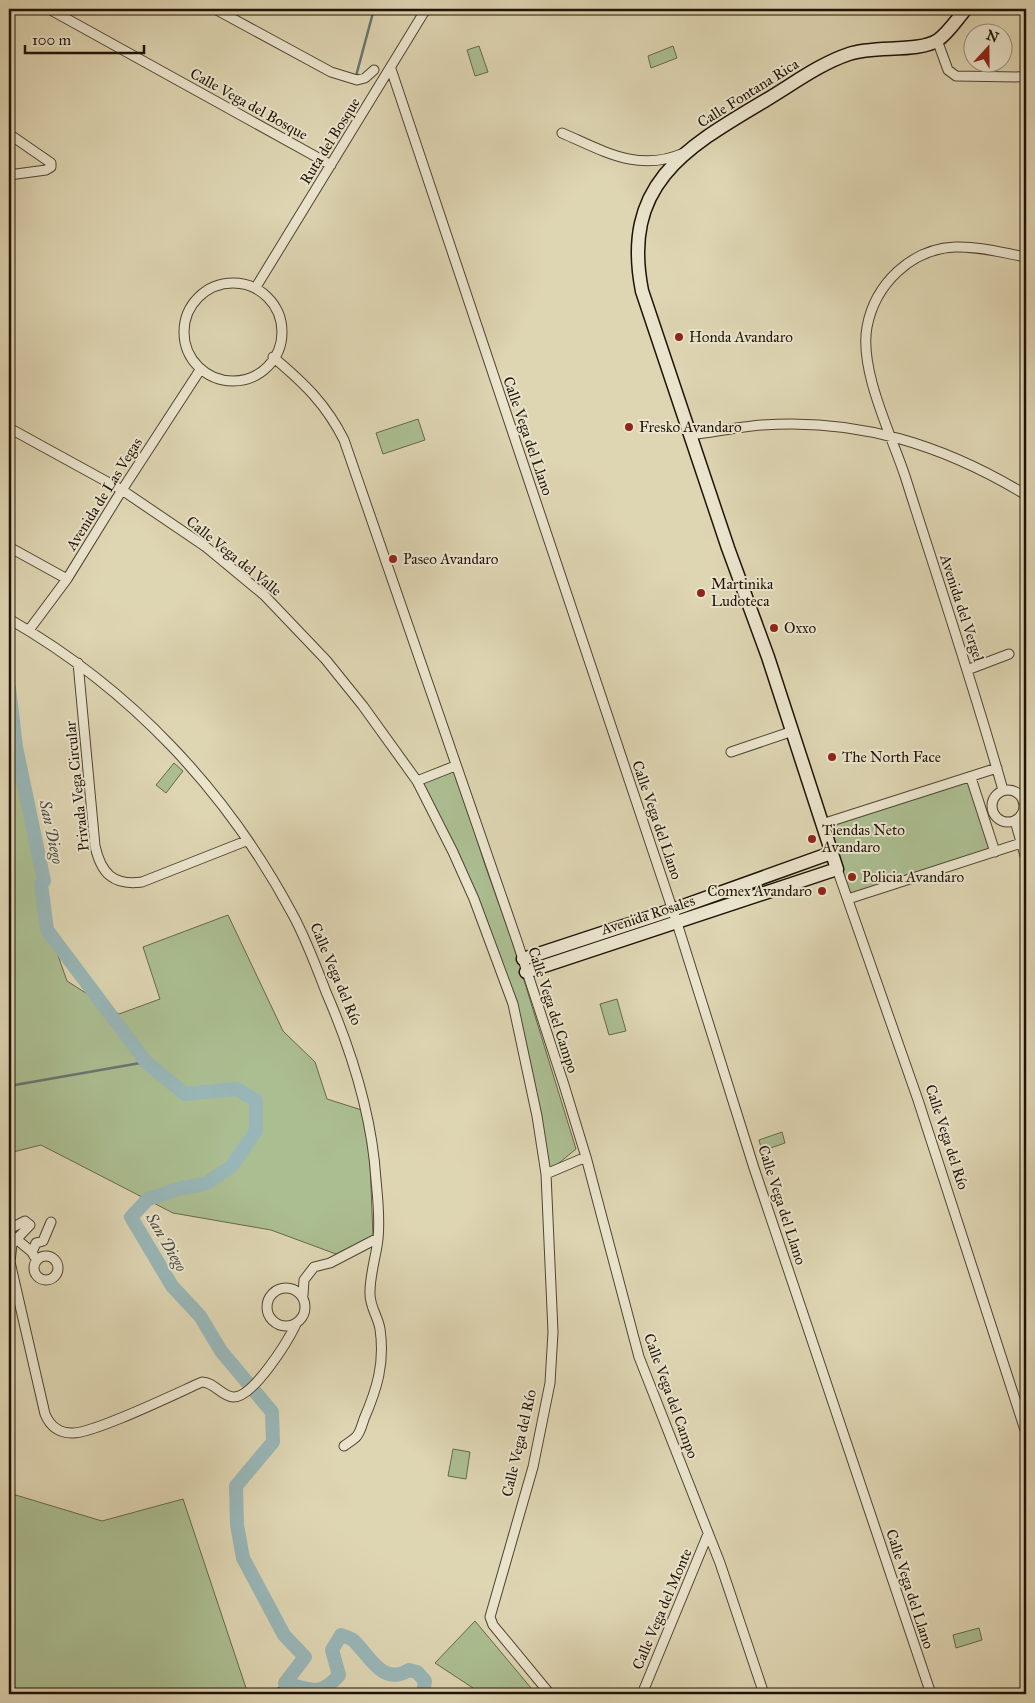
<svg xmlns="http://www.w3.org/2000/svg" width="1035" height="1703" viewBox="0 0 1035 1703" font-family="'IM FELL Great Primer',serif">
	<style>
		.green { fill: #abbe91; stroke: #66684b }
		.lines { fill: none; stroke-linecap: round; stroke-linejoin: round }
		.stream { stroke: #687570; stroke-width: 2.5 }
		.river { stroke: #98b6b7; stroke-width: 14 }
		.street-casing { stroke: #504430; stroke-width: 11 }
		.secondary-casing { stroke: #201305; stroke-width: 15 }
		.street { stroke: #eae4cd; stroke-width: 9 }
		.secondary { stroke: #eae4cd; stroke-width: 12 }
		.poi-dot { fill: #8f2418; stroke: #eae4cd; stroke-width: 2 }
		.labels { text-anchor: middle; stroke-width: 4; stroke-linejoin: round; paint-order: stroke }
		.street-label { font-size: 15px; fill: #201305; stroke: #eae4cd }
		.poi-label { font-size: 15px; fill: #201305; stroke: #eae4cd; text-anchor: start }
		.water-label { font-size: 16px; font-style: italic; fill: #4a4c43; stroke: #eae4cd }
	</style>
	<rect width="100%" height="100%" fill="#ded5b2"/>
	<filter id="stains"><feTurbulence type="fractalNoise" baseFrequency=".004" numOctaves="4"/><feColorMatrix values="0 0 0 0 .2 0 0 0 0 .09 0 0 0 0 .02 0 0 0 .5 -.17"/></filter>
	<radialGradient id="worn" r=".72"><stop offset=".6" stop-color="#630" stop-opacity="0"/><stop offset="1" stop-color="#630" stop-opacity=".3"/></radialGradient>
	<path class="green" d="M479,46L488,72L475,76L467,50Z
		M673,46L677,58L651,68L648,56Z
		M418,419L425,440L383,454L376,433Z
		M9,677L18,748L46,883L43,885L49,930L67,981L119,1014L160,999L143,947L228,915L283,1031L315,1062L327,1099L368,1112L373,1237L336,1254L271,1230L173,1213L41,1145L9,1153Z
		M174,763L183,771L166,793L156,785Z
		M454,768L485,865L511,938L576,1149L548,1172L514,1003L419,782Z
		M967,780L991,852L851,895L828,825Z
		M617,999L626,1031L609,1035L600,1004Z
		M782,1132L785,1143L762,1151L759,1140Z
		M453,1449L470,1452L466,1479L448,1476Z
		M9,1493L102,1521L183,1499L248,1694H9Z
		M475,1621L536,1694H476L473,1688L435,1663Z
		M979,1628L982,1640L956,1648L953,1635Z"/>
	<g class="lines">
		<path class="stream" d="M356,76L374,9
			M9,1086L146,1062
			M272,1694L285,1683"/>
		<path class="river" d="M9,688L16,747L44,881L41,884L47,930L146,1062L185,1094L237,1089L256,1101V1131L231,1167L205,1184L182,1188L148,1199L131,1217L172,1286L200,1316L221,1351L272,1412L273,1442L236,1486L237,1525L243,1558L284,1635L305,1657L285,1683C310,1690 321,1697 339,1675L332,1650L341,1635C345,1637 352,1638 355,1642C370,1657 383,1686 409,1670L417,1672L425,1681L423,1694"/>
		<defs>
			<path id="street" d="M49,9L331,165
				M215,9L331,72L357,80L365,78L374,70
				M937,40L948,70L956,76L1026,77
				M391,69L677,923L754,1168L931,1694
				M562,133C604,151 638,173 684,153
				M9,134L51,163V167L46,170L9,175
				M184 332a49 49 0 1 1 98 0a49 49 0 1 1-98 0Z
				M256,287L426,9
				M273,357C304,383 326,404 344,440L517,941L564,1085L586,1157L639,1357L720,1563L764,1694
				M9,428L122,490L206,547L264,595L326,660L363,706L417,781L453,852L474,899L513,1004L537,1116L546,1174L553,1332L550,1383L533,1467L490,1617L493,1625L550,1694
				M690,435C714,432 738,427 762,425C858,418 944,445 1026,495
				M9,547L67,579
				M9,619C131,689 227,791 293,915C306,939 316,966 326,992C352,1052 372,1114 376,1180C378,1199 380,1220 378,1239C376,1257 370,1274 370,1292C369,1306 378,1316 380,1329C385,1363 377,1389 364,1419C362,1425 360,1433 356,1437C353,1440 348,1443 344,1446
				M29,630L67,579L122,490L200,370
				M78,663L95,846C101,873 113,886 142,882L246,841
				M967,670L1009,654
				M731,752L793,731
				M971,778L995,852
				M417,781L455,766
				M992 806a16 16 0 1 1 32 0a16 16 0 1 1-32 0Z
				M1003,790C973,684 938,580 905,476C891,434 859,370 867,327C875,284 911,249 955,247C979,246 1003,253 1026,257
				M1015,821L1026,859
				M822,824L997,768
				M837,869L918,1100L1026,1433
				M848,899L1021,843
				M546,1174L586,1157
				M9,1229L25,1221L30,1225L12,1244L10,1262L45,1414C50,1426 59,1433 72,1433C93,1434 177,1393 202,1382C214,1382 221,1396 233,1397C253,1398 288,1341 296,1324
				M15,1238L32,1252L34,1256
				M32,1252L36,1243L43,1241L51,1222
				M34 1268a12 12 0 1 1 24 0a12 12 0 1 1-24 0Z
				M267 1307a19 19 0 1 1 38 0a19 19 0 1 1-38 0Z
				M303,1295L304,1280L314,1267L330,1263L378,1238
				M642,1694L708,1534"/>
			<path id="secondary" d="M523,959L672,910L831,853
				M526,972L837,869L768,657L728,548L642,291C621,184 685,148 766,100C793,84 819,64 849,54C874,45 918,53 938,40C949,32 957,19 966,9"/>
		</defs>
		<use href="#street" class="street-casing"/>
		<use href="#secondary" class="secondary-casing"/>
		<use href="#street" class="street"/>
		<use href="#secondary" class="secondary"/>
	</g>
	<g class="poi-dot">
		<circle cx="679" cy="337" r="5"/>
		<circle cx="629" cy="427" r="5"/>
		<circle cx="393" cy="559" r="5"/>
		<circle cx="701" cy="593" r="5"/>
		<circle cx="774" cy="628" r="5"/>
		<circle cx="832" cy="757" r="5"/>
		<circle cx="812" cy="839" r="5"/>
		<circle cx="852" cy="877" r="5"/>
		<circle cx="822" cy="891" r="5"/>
	</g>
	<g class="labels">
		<g class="street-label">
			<text transform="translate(748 93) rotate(-32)" y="5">Calle Fontana Rica</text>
			<text transform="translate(249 104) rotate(29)" y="5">Calle Vega del Bosque</text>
			<text transform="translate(330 141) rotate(-58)" y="5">Ruta del Bosque</text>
			<text transform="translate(528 436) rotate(71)" y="5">Calle Vega del Llano</text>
			<text transform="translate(104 494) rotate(-58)" y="5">Avenida de Las Vegas</text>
			<text transform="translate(234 556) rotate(39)" y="5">Calle Vega del Valle</text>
			<text transform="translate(962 608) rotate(72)" y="5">Avenida del Vergel</text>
			<text transform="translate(77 786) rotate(-96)" y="5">Privada Vega Circular</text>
			<text transform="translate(657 820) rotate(71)" y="5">Calle Vega del Llano</text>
			<text transform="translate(648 915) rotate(-18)" y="5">Avenida Rosales</text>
			<text transform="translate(336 974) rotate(67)" y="5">Calle Vega del Río</text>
			<text transform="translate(553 1010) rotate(72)" y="5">Calle Vega del Campo</text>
			<text transform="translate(947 1137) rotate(72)" y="5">Calle Vega del Río</text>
			<text transform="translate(782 1205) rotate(72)" y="5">Calle Vega del Llano</text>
			<text transform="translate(671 1396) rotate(70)" y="5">Calle Vega del Campo</text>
			<text transform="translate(519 1443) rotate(-77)" y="5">Calle Vega del Río</text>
			<text transform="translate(910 1589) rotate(72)" y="5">Calle Vega del Llano</text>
			<text transform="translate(662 1609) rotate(-67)" y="5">Calle Vega del Monte</text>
		</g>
		<g class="poi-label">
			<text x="689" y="342">Honda Avandaro</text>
			<text x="639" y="432">Fresko Avandaro</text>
			<text x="403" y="564">Paseo Avandaro</text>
			<text x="711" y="589">Martinika<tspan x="711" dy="17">Ludoteca</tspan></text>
			<text x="784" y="633">Oxxo</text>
			<text x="842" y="762">The North Face</text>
			<text x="822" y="835">Tiendas Neto<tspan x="822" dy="17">Avandaro</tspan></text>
			<text x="862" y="882">Policia Avandaro</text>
			<text x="812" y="896" text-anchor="end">Comex Avandaro</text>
		</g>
		<g class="water-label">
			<text transform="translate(52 832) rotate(78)" y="6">San Diego</text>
			<text transform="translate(167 1242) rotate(60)" y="6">San Diego</text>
		</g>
	</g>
	<rect width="1035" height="1703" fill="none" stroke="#ded5b2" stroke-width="30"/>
	<rect x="10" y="10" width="1015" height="1683" fill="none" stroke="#201305" stroke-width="2.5"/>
	<rect x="15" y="15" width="1005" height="1673" fill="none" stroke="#201305"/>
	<g transform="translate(988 48) rotate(21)"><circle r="24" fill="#eae4cd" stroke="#99907d"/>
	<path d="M0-4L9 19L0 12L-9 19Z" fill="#8f2418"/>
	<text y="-8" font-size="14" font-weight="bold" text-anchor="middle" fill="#201305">N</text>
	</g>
	<path d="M25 45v8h119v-8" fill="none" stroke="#201305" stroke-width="2.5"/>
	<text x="32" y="45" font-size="15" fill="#201305" stroke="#eae4cd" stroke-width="4" paint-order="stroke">100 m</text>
	<rect width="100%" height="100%" filter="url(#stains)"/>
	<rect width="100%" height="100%" fill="url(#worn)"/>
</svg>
